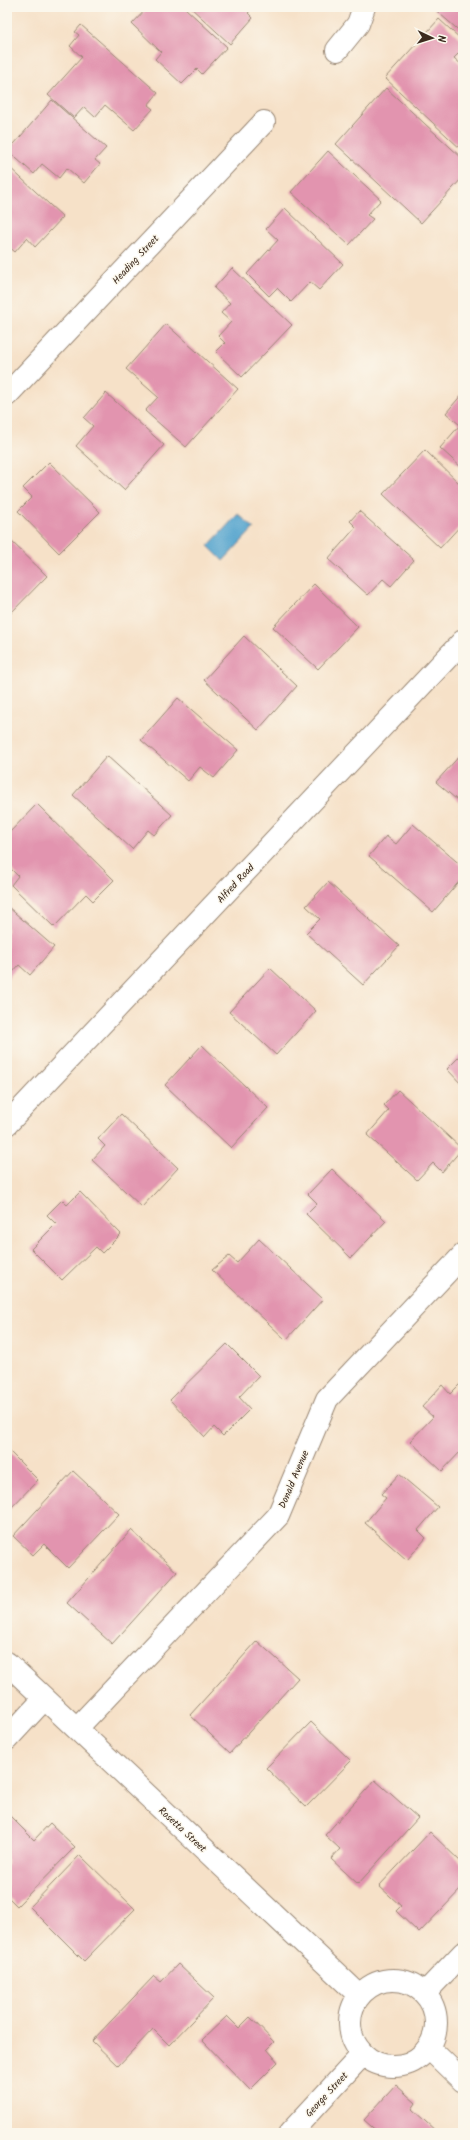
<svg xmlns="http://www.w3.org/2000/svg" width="470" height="2140" viewBox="0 0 470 2140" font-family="Kalam,sans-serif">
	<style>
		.water { fill: #54a4ce; stroke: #486776 }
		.building { fill: #e294af }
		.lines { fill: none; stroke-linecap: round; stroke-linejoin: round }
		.street-casing { stroke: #988673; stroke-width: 24 }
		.secondary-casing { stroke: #988673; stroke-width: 24 }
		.street { stroke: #fff; stroke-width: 22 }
		.secondary { stroke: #fff; stroke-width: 22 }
		.labels { text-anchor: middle; stroke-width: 3; stroke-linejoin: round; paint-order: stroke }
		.street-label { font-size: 10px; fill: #3b2a1e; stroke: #fbf7ec }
	</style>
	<rect width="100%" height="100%" fill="#fbf7ec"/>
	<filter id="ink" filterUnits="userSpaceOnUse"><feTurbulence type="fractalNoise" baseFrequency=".025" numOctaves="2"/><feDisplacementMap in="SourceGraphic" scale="8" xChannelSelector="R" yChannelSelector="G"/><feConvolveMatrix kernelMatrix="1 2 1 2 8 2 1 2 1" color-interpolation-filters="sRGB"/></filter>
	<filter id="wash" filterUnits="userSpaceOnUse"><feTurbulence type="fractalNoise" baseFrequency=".012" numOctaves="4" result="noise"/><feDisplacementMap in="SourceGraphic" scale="16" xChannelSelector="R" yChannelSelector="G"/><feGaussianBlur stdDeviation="0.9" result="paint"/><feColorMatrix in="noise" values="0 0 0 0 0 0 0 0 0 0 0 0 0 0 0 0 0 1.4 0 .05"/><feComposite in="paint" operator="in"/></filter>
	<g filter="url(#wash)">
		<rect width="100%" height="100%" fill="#f6e1c8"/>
		<path class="water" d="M238,514L254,528L223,561L208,546Z"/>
		<g id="blocks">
			<path class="building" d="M148,7H184L227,47L202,74L197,69L182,84L155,59L161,52L132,24Z
				M190,7H254L248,13L253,18L230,44Z
				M432,7H463V34Z
				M439,19L463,41V49L454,58L463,66V151L385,78Z
				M81,25L158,93L148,105L153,109L134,130L105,105L95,117L84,107L74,118L48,95L82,57L70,46L79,35L75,32Z
				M386,88L463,159V177L421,223L336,144Z
				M52,100L106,148L95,160L100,164L84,183L67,168L59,178L42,164L34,174L8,151Z
				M328,151L381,200L367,215L373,219L349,245L291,192Z
				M7,165L63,217L35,247L27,238L15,252L7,245Z
				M285,208L343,264L319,290L310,282L291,302L277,288L269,296L247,274L278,240L266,229Z
				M232,268L292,325L242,377L216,352L225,343L218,336L231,322L221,313L230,303L214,288Z
				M166,324L238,389L186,447L145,411L158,397L126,369Z
				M106,393L164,445L124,490L76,446L93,426L84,418Z
				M463,393V469L440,448L460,425L446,413Z
				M425,450L463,487V523L440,548L383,494Z
				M49,462L100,512L59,553L18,511L32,497L23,488Z
				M359,511L414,560L391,586L383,579L368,595L328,559L356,527L350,521Z
				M7,537L47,576L7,617Z
				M314,584L358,627L318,669L273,627Z
				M244,636L297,686L258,730L204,680Z
				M178,698L238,750L214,778L200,767L188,781L141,740Z
				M463,752V805L436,782Z
				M107,756L172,815L154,835L148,830L132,849L73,795Z
				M37,804L114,880L93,901L86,894L54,927L11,885L18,876L7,865V835Z
				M413,824L463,867V877L433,912L369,856L386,836L396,844Z
				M328,882L399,946L363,985L306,933L320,919L306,906Z
				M7,906L54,947L30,975L19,965L7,979Z
				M270,968L316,1011L276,1055L229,1012Z
				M202,1045L268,1108L231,1148L165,1085Z
				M463,1053V1086L447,1069Z
				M398,1090L462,1149L442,1172L433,1163L417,1180L367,1135L389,1110L384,1105Z
				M121,1114L178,1168L142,1207L92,1160L105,1146L98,1139Z
				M332,1169L386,1221L351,1258L306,1214L317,1203L308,1194Z
				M80,1192L121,1234L102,1253L96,1247L62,1280L31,1249L56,1224L47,1215L62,1200L67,1205Z
				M259,1239L323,1299L286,1340L212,1270L229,1256L237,1263Z
				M227,1344L259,1376L239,1397L250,1409L223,1436L214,1427L205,1437L170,1400Z
				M460,1384L463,1387V1449L442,1471L410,1441L433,1417L422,1407L442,1385L450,1394Z
				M7,1449L38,1480L7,1512Z
				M73,1471L119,1514L68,1568L44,1544L33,1555L13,1536Z
				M399,1474L438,1507L418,1530L426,1538L407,1560L365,1523L386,1498L381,1494Z
				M131,1530L177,1572L112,1644L67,1603Z
				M257,1641L298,1678L230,1753L190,1715Z
				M311,1722L351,1761L306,1807L266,1768Z
				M375,1780L418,1818L358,1884L331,1859L340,1849L325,1835Z
				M7,1813L34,1840L50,1823L75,1847L17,1906L7,1896Z
				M430,1832L463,1864V1887L419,1933L396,1911L401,1906L379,1886Z
				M80,1855L135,1909L84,1961L30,1907Z
				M178,1964L214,1998L169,2045L153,2029L118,2066L92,2041L154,1976L161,1982Z
				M227,2016L239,2028L250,2017L274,2042L267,2049L278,2062L250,2090L202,2040Z
				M396,2085L416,2103L412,2109L438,2133H379L364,2120Z"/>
		</g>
	</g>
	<g filter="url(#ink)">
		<use href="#blocks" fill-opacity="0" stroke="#988673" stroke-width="1"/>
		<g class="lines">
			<defs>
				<path id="street" d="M337,50L358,24L364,7
					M7,395L264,122
					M7,1124L463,641
					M77,1728L278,1516L327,1399L463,1255
					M7,1739L44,1699
					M425,1993L463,1953
					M290,2133L363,2054"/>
				<path id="secondary" d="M7,1663L359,1995
					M350 2023a43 43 0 1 1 86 0a43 43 0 1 1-86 0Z
					M429,2048L463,2081"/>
			</defs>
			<use href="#street" class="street-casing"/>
			<use href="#secondary" class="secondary-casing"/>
			<use href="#street" class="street"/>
			<use href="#secondary" class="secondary"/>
		</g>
	</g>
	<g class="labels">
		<g class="street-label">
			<text transform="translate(135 259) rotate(-47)" y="4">Heading Street</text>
			<text transform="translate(235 883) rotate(-47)" y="4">Alfred Road</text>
			<text transform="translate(293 1479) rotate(-67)" y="4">Donald Avenue</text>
			<text transform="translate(183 1829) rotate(43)" y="4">Rosetta Street</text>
			<text transform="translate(326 2094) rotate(-47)" y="4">George Street</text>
		</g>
	</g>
	<rect width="470" height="2140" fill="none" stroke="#fbf7ec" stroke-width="24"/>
	<g transform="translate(432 38) rotate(94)" stroke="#fbf7ec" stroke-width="3" paint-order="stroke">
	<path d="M0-3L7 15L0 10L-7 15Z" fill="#3b2a1e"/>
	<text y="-6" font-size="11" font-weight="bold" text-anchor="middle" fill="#3b2a1e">N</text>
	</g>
</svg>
